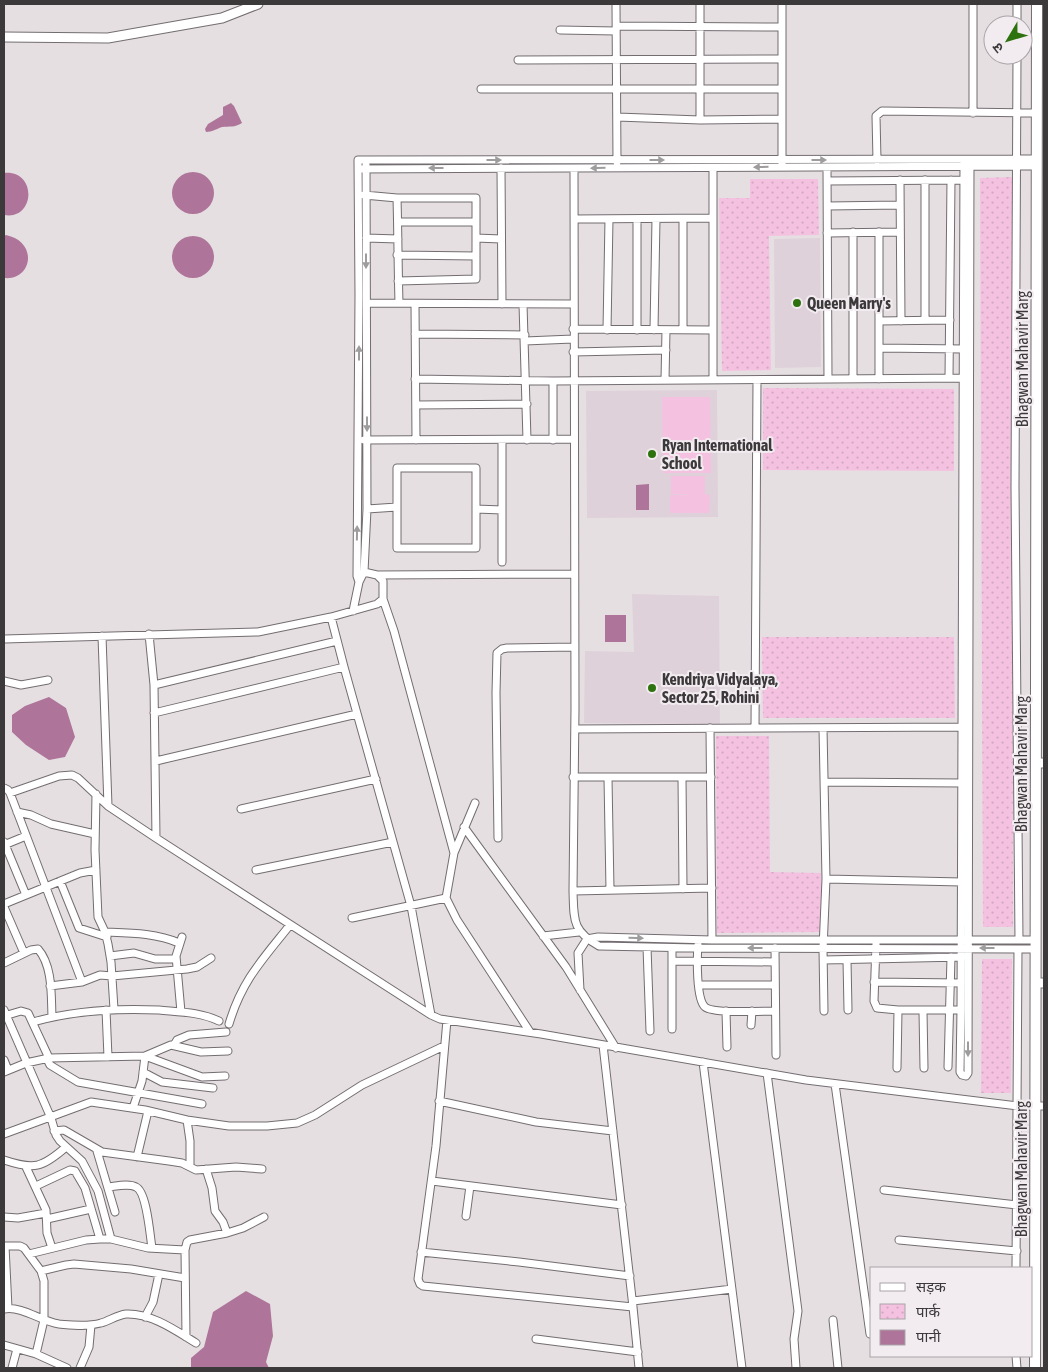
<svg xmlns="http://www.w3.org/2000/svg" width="1048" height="1372" viewBox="0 0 1048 1372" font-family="'Asap Condensed','Noto Sans Devanagari',sans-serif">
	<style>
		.built { fill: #dfd1d9 }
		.grass { fill: #f4c2e0 }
		.park { fill: url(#park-dots) }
		.water { fill: #af7499 }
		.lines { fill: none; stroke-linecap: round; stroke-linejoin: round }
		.minor-casing { stroke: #736d71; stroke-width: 9 }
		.tertiary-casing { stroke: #736d71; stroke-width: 11 }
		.secondary-casing { stroke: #736d71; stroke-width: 12 }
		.minor { stroke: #fff; stroke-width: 7 }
		.tertiary { stroke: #fff; stroke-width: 9 }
		.secondary { stroke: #fff; stroke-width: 10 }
		.oneway { fill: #9e9c9d }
		.poi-dot { fill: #2e7210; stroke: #f2ecf0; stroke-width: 2 }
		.labels { text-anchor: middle; stroke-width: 4; stroke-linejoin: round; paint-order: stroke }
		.poi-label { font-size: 16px; font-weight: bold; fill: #3c393b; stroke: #f2ecf0; text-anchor: start }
		.street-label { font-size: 16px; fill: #3c393b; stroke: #f2ecf0 }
	</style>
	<defs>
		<pattern id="park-dots" width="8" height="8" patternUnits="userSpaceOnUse" patternTransform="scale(1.25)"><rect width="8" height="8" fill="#f4c2e0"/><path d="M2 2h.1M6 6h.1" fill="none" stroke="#d2a7c1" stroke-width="1.8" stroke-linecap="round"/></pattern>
	</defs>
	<rect width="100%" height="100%" fill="#e5dfe2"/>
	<path class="built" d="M820,238L821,367L775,368L774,239Z
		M717,390L718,517L587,518L586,391Z
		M632,594L719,596L720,724L584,723L585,651L634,652Z"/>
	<path class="grass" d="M662,397H710L711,473H663Z
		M671,476H705V494L710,495L709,513H670V495L692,494H671Z"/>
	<path class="park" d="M1012,177L1013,927H983L980,178Z
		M750,179H818L819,235L769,236L771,370L722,371L719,198H750Z
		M763,388L954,389V471L763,470Z
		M762,637H954L955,718H763Z
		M716,736H769L770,872L821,873V932L717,933Z
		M982,959H1012L1011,1093H981Z"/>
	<path class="water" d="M231,103L234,106L242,123C234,128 230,126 222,127C216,129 212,132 206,132L205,129L208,124L223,115V107Z
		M172 193a21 21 0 1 1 42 0a21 21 0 1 1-42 0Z
		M4,173C38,170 35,221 4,215Z
		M6,235C39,242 32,281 4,278V236Z
		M172 257a21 21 0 1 1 42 0a21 21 0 1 1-42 0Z
		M649,484V510H636V485Z
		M605,615H626V642H605Z
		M49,697L66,708L75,737L65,757L49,760L26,745L12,732V715L25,706Z
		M246,1291L270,1304L273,1336L266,1362L269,1368H191V1358L204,1347L213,1312Z"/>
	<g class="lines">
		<defs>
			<path id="minor" d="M616,4L617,162
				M700,4V120
				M1017,25V4
				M617,26L782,27
				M560,30L616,31
				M1017,55L1015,487L1019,940
				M518,60L782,59
				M481,89H782
				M973,113V4
				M617,117L700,120L782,119
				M877,160L876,116L882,111L1037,113
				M964,160L961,1010L960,1072L962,1075L966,1076L968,1073L970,160
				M782,163V4
				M827,167L828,379
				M501,168L502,304
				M713,168V380
				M358,169L1037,166
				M574,169L575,708L573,891C574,920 572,931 599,946L698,948L1036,949
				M900,180L901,321
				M827,181L964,180
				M364,195L397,198
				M828,206L900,205
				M574,219L713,218
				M637,219V330
				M683,219V330
				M398,222H476
				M827,233L900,232
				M366,238L398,239
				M476,238L501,239
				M397,255L476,256
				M398,281L476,279V198H397C398,233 398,268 399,303
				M367,303L573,304
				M415,304L416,440
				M523,304L527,440
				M925,320V180
				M879,321L950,320
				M573,329L713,330
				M607,330L609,219
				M654,330L656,219
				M415,334L525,335
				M525,341L573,339
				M879,348L963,349
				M573,352L666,350
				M949,378L951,180
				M415,379L553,381L968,378
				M853,379V232
				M879,379V232
				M665,380L666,330
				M416,405L527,404
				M364,440L574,439
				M502,440V562
				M553,440V381
				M397,468H476V548H397Z
				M367,509L397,507
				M476,509L502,510
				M377,575L573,574
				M359,582L357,576L359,295L358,160L1037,159
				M383,599L394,631L454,853
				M353,611L359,582L364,572L367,509L366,165
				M331,617L344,667L411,906L431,1015
				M149,634L154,685L156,838
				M102,636L108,806
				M4,639L258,632L331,617L377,604L383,599V581L377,575L364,572
				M4,681L21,685L48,680
				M154,685L337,641
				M154,713L344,667
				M710,728L712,940
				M755,728L757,380
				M823,728L826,879L823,949L824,1011
				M575,729L966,727
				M156,761L357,714
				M573,777H711
				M682,777L683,889
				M608,778L610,890
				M824,782L962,783
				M4,788L8,790L10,793L82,982
				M10,793L59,776L72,775L78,778L108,806L156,838L431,1015L440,1019L541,1034L806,1080L1018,1106H1044
				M96,794L95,850L98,917L105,932L108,944L111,962L114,1009
				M475,803L454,853L446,898L457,920L530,1032
				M241,809L376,779
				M17,812L31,815L51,824L95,834
				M464,827L566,967L616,1048
				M498,838L496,693L497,653L502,649L507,648L575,647
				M4,842L26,895
				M4,845L26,836
				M256,870L393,842
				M826,879L962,882
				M60,881L79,928L107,937
				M573,891L712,888
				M4,904L80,873L96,870
				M4,907L24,953
				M352,918L446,898
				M105,932C130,933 156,933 179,943
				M543,936L579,932
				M876,944L874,1001L877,1008L898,1010H961
				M698,945C697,957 696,999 705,1007C713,1014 762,1011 775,1011
				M647,947L650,1031
				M672,948V1029
				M775,948L776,1055
				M110,956L134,953L155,959H176
				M824,960L962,957
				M847,960L848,1010
				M672,961L775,962
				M4,963L31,950L38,949C53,966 51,996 52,1016
				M874,982L961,983
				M699,985H775
				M50,986L82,982L100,975L112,976L187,969L197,967L211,958
				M580,990L578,953L587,939L598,937L712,940H1036
				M4,1010L51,1118L56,1135L60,1141L82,1161L98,1191L111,1239
				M106,1010L108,1057
				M726,1011L727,1047
				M923,1011L924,1068
				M181,1012L176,956L182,937
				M4,1016L21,1011L28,1013L49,1058
				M447,1020L436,1146L418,1279L420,1284L423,1286L633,1307L603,1045
				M33,1022C75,1010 116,1008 159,1010C180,1012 200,1012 219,1021
				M229,1024C242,980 263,959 290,925
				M751,1025L752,1011
				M174,1045L177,1040L189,1035L226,1032
				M47,1059L50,1065L78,1082L202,1104
				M4,1060L8,1070
				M703,1062L742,1368
				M948,1067L951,957
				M897,1068L898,1010
				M4,1072L26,1063L49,1058L145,1056L171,1045L201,1052L228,1051
				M143,1072L162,1082L213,1088
				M767,1073L798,1311L794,1339L796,1368
				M835,1084L870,1334
				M439,1101L536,1122L613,1131
				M133,1108L142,1081L145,1056L202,1077L225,1076
				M187,1120L190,1141V1167
				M54,1131L64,1130L102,1152L169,1161L182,1163L196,1170L236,1167L262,1169
				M4,1134L91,1102L145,1110L187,1120L229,1126H267L297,1123L315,1115L362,1085L444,1046
				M97,1151L115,1212
				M137,1157L148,1111
				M4,1160C34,1170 42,1168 66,1147
				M26,1167L46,1210L47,1233L52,1248
				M206,1169L212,1188L215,1211L223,1222L227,1233
				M432,1181L622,1205
				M36,1186L70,1170L75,1171L85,1188L100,1239
				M108,1187C117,1186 129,1183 136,1187C147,1192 150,1236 152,1248
				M884,1190L1017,1205
				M466,1216L470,1186
				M4,1217L18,1218L46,1213
				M47,1219L91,1209
				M899,1240L1017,1251
				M4,1246H20L24,1248L41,1271L44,1281V1320L36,1354
				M5,1246L8,1308
				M421,1252L519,1262L630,1276
				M29,1254L86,1240L100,1239H111L148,1248L185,1250
				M1016,1268L1018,949
				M41,1271L66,1265L74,1264L131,1269L185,1278
				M633,1301L732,1289
				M633,1307L639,1368
				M4,1309C23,1306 40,1321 59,1324C72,1325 87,1327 101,1323C109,1321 117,1315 126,1314C151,1313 175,1330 196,1343
				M145,1317L153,1302L159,1274
				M833,1320L838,1368
				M186,1337L185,1250L187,1242L190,1240L227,1233L243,1228L264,1217
				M536,1339L638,1352
				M4,1345L36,1354L67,1368
				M1016,1356L1017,1368
				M12,1368L17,1349
				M80,1368L89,1347L91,1325"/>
			<path id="tertiary" d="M4,37L108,38L222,18L258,4
				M1036,763H1044
				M1036,983H1044"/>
			<path id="secondary" d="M1035,1368L1037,4"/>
		</defs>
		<use href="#minor" class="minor-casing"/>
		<use href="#tertiary" class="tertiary-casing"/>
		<use href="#secondary" class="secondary-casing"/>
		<use href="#minor" class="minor"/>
		<use href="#tertiary" class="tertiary"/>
		<use href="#secondary" class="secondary"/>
	</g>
	<defs><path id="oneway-solid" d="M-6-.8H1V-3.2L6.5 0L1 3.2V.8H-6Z" transform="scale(1.25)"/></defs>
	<g class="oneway">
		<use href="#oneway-solid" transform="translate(494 160)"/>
		<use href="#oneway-solid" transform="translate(657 160)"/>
		<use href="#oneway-solid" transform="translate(819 160)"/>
		<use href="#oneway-solid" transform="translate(761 167) rotate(179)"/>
		<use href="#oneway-solid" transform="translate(436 168) rotate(180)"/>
		<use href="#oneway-solid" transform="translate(598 168) rotate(179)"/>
		<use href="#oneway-solid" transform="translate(366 261) rotate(90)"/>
		<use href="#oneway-solid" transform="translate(359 353) rotate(-90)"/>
		<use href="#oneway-solid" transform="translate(367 424) rotate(90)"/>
		<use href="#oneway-solid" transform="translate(357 533) rotate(-89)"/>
		<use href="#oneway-solid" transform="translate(636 938) rotate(2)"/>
		<use href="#oneway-solid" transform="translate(755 948) rotate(180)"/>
		<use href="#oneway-solid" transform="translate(987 948) rotate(-180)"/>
		<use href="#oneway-solid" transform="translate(968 1049) rotate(90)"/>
	</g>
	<g class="poi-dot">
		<circle cx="797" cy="303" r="5"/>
		<circle cx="652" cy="454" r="5"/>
		<circle cx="652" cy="688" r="5"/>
	</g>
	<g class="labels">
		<g class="poi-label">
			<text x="807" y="309">Queen Marry's</text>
			<text x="662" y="451">Ryan International<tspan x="662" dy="18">School</tspan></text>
			<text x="662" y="685">Kendriya Vidyalaya,<tspan x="662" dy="18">Sector 25, Rohini</tspan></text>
		</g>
		<g class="street-label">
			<text transform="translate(1022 359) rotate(-90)" y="6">Bhagwan Mahavir Marg</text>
			<text transform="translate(1021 764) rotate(-90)" y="6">Bhagwan Mahavir Marg</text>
			<text transform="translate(1021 1169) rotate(-90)" y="6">Bhagwan Mahavir Marg</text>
		</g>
	</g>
	<rect width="1048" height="1372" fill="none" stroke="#3c393b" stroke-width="10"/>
	<rect x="870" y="1267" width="162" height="90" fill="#f2ecf0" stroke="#a9a4a8"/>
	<rect x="880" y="1283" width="25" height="8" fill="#ffffff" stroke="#a9a4a8"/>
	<text x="916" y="1292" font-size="15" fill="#3c393b">सड़क</text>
	<rect x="880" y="1304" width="25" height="15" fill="url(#park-dots)" stroke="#a9a4a8"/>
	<text x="916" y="1317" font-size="15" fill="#3c393b">पार्क</text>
	<rect x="880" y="1330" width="25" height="15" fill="#af7499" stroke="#a9a4a8"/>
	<text x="916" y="1342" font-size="15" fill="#3c393b">पानी</text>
	<g transform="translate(1008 40) rotate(232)"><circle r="24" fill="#f2ecf0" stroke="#a9a4a8"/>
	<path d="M0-4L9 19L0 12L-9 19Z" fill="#2e7210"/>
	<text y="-8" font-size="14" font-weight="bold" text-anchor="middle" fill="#3c393b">उ</text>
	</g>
</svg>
